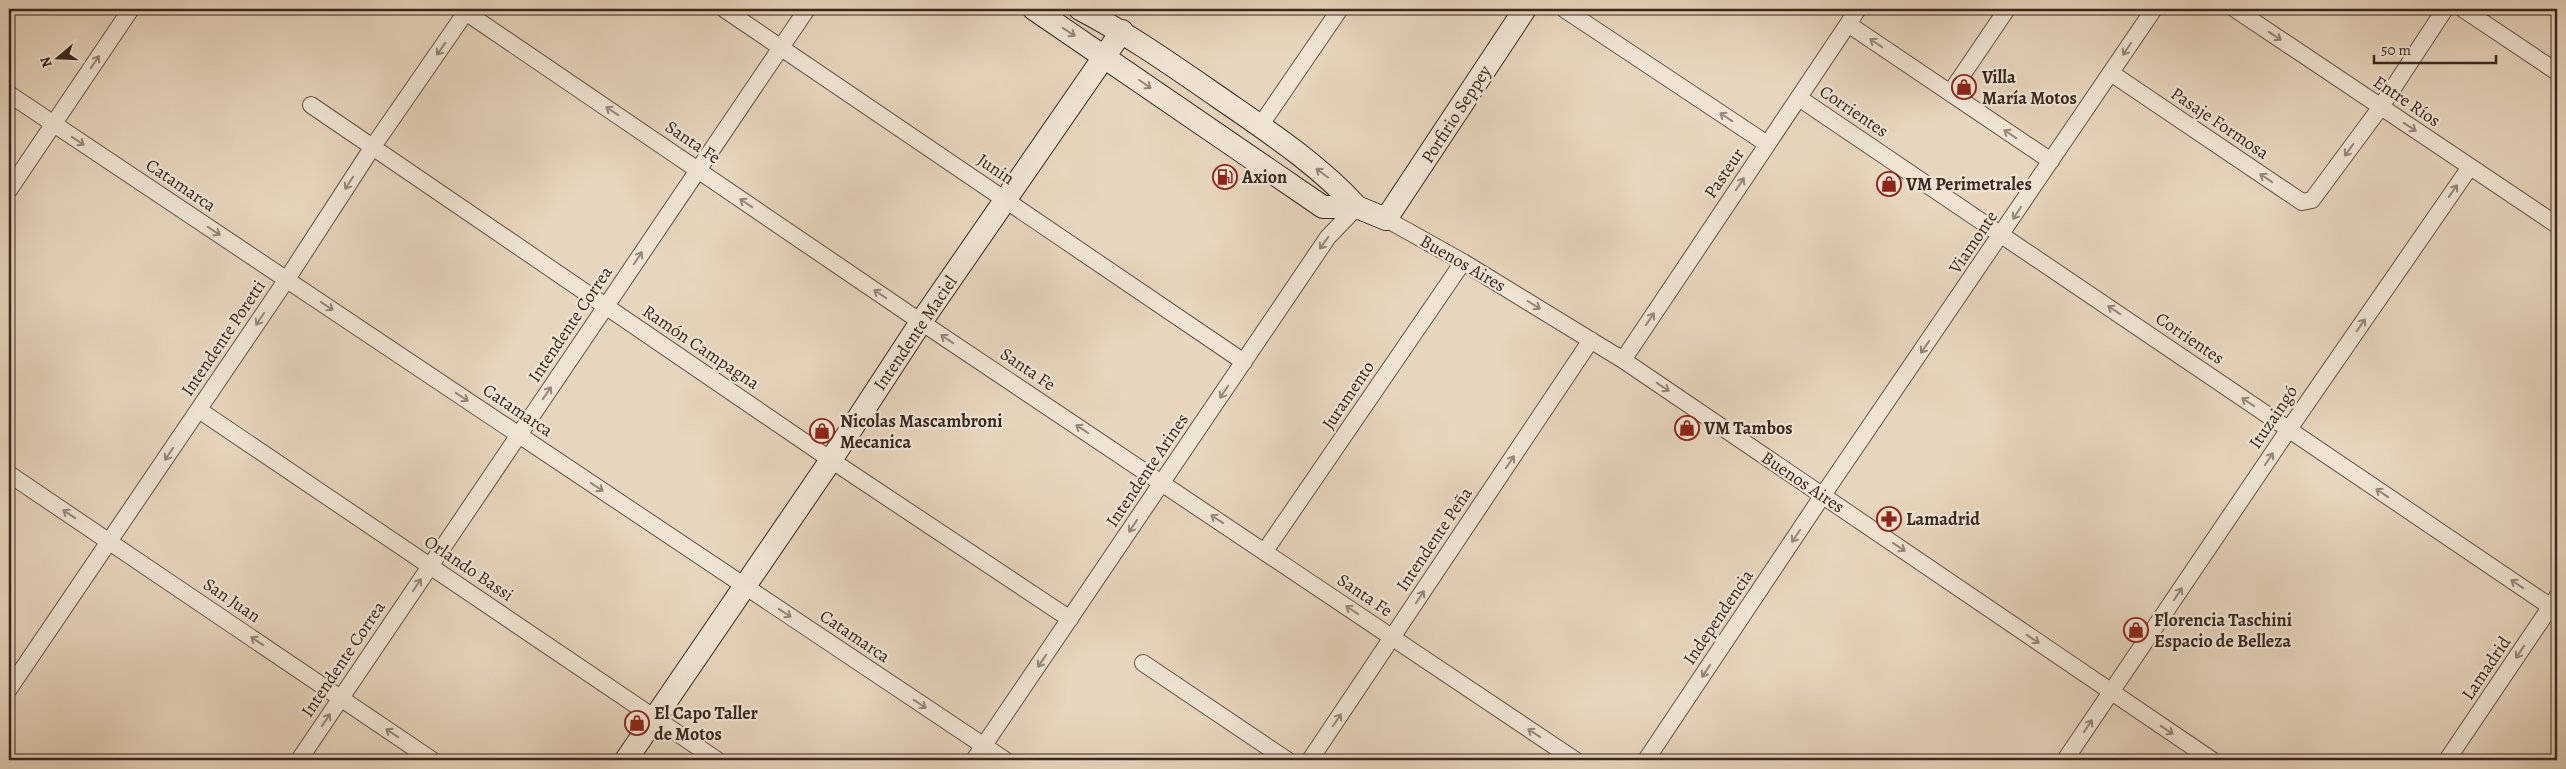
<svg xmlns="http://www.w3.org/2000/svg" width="2566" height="769" viewBox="0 0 2566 769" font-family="Alegreya,serif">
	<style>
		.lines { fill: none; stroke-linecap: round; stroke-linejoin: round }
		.minor-casing { stroke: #645246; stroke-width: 18 }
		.secondary-casing { stroke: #38271f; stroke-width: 24 }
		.minor { stroke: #efe4d4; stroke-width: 16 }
		.secondary { stroke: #efe4d4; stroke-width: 22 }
		.oneway { stroke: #94867a }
		.labels { text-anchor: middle; stroke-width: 4.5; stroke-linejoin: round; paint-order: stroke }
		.poi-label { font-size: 18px; font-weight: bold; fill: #38271f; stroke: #efe4d4; text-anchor: start }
		.street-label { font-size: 18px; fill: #38271f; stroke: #efe4d4 }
	</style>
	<rect width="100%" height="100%" fill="#e7d5bd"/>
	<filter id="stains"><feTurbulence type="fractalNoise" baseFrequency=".004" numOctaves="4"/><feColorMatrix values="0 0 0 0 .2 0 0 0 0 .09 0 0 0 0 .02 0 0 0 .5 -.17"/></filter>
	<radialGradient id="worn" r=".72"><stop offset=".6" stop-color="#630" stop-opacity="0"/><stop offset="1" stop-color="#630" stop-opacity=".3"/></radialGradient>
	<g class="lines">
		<defs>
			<path id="minor" d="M461,9L921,322L1575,760
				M724,9L1244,362
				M1564,9L1767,144
				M2235,9L2557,225
				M2463,9L2557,72
				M1848,24L2051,161
				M2111,73L2302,202L2312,200L2380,108L2445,9
				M1950,93L2007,9
				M9,94L1005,760
				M1799,98L2557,611
				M311,105L831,460L1070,619
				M1260,126L1340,9
				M9,190L131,9
				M1386,219L1463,262L1623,360L2212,760
				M1623,360L1858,9
				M199,410L717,760
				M9,474L432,760
				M1265,551L1463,262
				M1143,663L1287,760
				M9,689L287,279L372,148L468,9
				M299,760L807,9
				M974,760L1328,237L1357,207
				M1310,760L1591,340
				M1646,760L1823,495L2154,9
				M2065,760L2289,429L2470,167
				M2447,760L2557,597"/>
			<path id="secondary" d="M1034,9L1323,207H1357L1386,219L1525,9
				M1080,9C1128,34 1172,65 1217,96C1266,130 1317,163 1357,207
				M626,760L831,460L921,322L1122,31"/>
		</defs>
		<use href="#minor" class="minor-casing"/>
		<use href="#secondary" class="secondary-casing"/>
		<use href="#minor" class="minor"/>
		<use href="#secondary" class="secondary"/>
	</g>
	<defs><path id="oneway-shaft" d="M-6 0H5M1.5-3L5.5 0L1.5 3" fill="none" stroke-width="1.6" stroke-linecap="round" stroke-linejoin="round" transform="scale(1.25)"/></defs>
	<g class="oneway">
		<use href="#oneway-shaft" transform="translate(1069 32) rotate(34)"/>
		<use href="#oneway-shaft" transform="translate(2275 36) rotate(34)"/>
		<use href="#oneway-shaft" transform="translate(1876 43) rotate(-146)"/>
		<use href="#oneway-shaft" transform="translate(441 49) rotate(125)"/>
		<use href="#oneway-shaft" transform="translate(2127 49) rotate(124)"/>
		<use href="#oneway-shaft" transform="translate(95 62) rotate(-56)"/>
		<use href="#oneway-shaft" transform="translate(1145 84) rotate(35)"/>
		<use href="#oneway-shaft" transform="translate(612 111) rotate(-146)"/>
		<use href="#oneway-shaft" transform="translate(1726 117) rotate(-146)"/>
		<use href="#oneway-shaft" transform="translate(2410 127) rotate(33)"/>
		<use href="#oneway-shaft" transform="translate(2010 134) rotate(-146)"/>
		<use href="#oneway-shaft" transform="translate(78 141) rotate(34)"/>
		<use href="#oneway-shaft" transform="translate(2349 150) rotate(126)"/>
		<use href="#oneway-shaft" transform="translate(1322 173) rotate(-143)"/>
		<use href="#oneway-shaft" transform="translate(2266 178) rotate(-146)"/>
		<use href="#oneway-shaft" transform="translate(349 183) rotate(123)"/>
		<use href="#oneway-shaft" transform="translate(1740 184) rotate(-56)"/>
		<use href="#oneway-shaft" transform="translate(2453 191) rotate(-55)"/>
		<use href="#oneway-shaft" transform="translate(746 203) rotate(-146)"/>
		<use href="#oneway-shaft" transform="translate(2017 213) rotate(123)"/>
		<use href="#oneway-shaft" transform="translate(214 231) rotate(34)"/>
		<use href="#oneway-shaft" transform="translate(1324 243) rotate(125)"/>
		<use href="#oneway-shaft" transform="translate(638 258) rotate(-56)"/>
		<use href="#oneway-shaft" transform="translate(880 294) rotate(-146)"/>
		<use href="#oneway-shaft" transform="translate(1534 305) rotate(32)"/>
		<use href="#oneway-shaft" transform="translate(327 306) rotate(34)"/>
		<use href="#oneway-shaft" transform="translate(2114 310) rotate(-146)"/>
		<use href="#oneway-shaft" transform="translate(260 319) rotate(124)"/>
		<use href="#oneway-shaft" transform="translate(1650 319) rotate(-56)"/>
		<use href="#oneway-shaft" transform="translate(2361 325) rotate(-55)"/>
		<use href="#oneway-shaft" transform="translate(947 339) rotate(-146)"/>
		<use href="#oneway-shaft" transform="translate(1925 347) rotate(125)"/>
		<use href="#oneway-shaft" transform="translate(1663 387) rotate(34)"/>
		<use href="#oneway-shaft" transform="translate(1224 392) rotate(124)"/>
		<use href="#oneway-shaft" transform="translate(547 393) rotate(-56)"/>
		<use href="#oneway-shaft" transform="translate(462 397) rotate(34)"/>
		<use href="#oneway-shaft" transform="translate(2248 402) rotate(-146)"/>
		<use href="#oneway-shaft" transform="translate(1082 429) rotate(-146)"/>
		<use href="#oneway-shaft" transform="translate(169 454) rotate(124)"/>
		<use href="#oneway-shaft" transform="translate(2269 459) rotate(-56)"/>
		<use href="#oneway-shaft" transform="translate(1510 462) rotate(-56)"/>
		<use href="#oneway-shaft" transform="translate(597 487) rotate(34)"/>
		<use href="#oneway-shaft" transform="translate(2382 493) rotate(-146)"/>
		<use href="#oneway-shaft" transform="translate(69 514) rotate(-146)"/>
		<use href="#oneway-shaft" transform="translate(1217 519) rotate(-146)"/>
		<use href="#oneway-shaft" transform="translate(1133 526) rotate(124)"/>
		<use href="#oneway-shaft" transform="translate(1796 536) rotate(124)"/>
		<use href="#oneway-shaft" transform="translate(1899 547) rotate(34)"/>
		<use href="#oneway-shaft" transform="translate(2517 584) rotate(-146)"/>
		<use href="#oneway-shaft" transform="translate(417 585) rotate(-56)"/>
		<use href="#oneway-shaft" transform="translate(2178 594) rotate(-56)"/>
		<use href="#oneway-shaft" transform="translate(1420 597) rotate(-56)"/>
		<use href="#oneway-shaft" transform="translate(1352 610) rotate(-146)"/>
		<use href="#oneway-shaft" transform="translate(785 613) rotate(34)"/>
		<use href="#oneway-shaft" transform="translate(2033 639) rotate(34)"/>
		<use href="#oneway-shaft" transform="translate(257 641) rotate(-146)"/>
		<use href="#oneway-shaft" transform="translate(2520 652) rotate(124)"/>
		<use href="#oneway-shaft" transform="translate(1042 661) rotate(124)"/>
		<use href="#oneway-shaft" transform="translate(1706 671) rotate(124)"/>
		<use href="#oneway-shaft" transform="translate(920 704) rotate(34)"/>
		<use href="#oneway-shaft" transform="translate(326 720) rotate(-56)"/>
		<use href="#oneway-shaft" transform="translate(1337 720) rotate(-56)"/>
		<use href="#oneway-shaft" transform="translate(2088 726) rotate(-56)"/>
		<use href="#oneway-shaft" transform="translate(2167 730) rotate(34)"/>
		<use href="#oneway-shaft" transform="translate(392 733) rotate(-146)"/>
		<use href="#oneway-shaft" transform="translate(1534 733) rotate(-146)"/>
	</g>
	<defs>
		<symbol id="shop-ring" viewBox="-11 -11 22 22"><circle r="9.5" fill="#efe4d4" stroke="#8f2418" stroke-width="1.5"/><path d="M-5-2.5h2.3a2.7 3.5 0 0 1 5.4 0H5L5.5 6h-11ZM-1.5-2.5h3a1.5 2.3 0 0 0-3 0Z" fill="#8f2418"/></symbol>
		<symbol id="fuel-ring" viewBox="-11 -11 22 22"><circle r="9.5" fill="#efe4d4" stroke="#8f2418" stroke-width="1.5"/><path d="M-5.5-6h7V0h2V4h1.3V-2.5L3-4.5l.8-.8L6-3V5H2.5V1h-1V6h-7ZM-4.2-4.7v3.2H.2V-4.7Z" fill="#8f2418"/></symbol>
		<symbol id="pharmacy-ring" viewBox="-11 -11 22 22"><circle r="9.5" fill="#efe4d4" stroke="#8f2418" stroke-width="1.5"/><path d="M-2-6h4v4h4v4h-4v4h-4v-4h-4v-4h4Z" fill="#8f2418"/></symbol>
	</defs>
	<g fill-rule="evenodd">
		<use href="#shop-ring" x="1950" y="73" width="28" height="28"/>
		<use href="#fuel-ring" x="1211" y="163" width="28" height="28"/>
		<use href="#shop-ring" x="1875" y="170" width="28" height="28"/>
		<use href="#shop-ring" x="1673" y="414" width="28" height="28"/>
		<use href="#shop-ring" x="808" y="417" width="28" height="28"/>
		<use href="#pharmacy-ring" x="1875" y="505" width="28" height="28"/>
		<use href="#shop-ring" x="2122" y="616" width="28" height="28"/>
		<use href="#shop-ring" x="623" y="709" width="28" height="28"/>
	</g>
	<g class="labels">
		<g class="poi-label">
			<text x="1982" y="83">Villa<tspan x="1982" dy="21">María Motos</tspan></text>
			<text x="1242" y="183">Axion</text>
			<text x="1906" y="190">VM Perimetrales</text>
			<text x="840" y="427">Nicolas Mascambroni<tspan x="840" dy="21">Mecanica</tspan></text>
			<text x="1704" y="434">VM Tambos</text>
			<text x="1906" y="525">Lamadrid</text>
			<text x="2154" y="626">Florencia Taschini<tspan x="2154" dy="21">Espacio de Belleza</tspan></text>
			<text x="654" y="719">El Capo Taller<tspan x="654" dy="21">de Motos</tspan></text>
		</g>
		<g class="street-label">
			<text transform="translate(2407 101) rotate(34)" y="6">Entre Ríos</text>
			<text transform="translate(1854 111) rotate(34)" y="6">Corrientes</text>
			<text transform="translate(1456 114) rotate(-57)" y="6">Porfirio Seppey</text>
			<text transform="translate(2220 123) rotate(34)" y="6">Pasaje Formosa</text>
			<text transform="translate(693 142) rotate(34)" y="6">Santa Fe</text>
			<text transform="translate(996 169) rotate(34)" y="6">Junin</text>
			<text transform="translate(1724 173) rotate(-56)" y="6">Pasteur</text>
			<text transform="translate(181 185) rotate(34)" y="6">Catamarca</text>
			<text transform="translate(1973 242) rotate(-56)" y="6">Viamonte</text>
			<text transform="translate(1463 263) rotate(30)" y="6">Buenos Aires</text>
			<text transform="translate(570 324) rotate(-56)" y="6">Intendente Correa</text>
			<text transform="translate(915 333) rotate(-56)" y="6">Intendente Maciel</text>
			<text transform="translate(223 338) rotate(-56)" y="6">Intendente Poretti</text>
			<text transform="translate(2190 338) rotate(34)" y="6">Corrientes</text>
			<text transform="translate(701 347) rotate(34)" y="6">Ramón Campagna</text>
			<text transform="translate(1028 369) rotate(34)" y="6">Santa Fe</text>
			<text transform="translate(1348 395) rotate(-56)" y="6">Juramento</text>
			<text transform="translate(518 410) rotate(34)" y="6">Catamarca</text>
			<text transform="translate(2273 417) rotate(-56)" y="6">Ituzaingó</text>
			<text transform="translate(1147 470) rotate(-56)" y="6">Intendente Arines</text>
			<text transform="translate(1803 482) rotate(34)" y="6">Buenos Aires</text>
			<text transform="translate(1434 539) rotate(-56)" y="6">Intendente Peña</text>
			<text transform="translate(469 568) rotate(34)" y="6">Orlando Bassi</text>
			<text transform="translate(1365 595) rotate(34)" y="6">Santa Fe</text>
			<text transform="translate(232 600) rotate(34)" y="6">San Juan</text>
			<text transform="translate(1718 617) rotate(-56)" y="6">Independencia</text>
			<text transform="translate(855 636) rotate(34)" y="6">Catamarca</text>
			<text transform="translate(343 659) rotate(-56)" y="6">Intendente Correa</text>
			<text transform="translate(2486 668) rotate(-56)" y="6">Lamadrid</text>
		</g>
	</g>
	<rect width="2566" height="769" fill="none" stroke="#e7d5bd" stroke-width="30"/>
	<rect x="10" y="10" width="2546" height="749" fill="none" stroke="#38271f" stroke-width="2.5"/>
	<rect x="15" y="15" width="2536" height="739" fill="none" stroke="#38271f"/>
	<g transform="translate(58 58) rotate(251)" stroke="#efe4d4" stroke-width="4" paint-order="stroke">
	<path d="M0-4L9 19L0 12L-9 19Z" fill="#38271f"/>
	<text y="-8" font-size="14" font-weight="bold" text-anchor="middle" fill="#38271f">N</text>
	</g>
	<path d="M2374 55v8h122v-8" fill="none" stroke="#38271f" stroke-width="2.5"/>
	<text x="2381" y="55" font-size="15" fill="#38271f" stroke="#efe4d4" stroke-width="4" paint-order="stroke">50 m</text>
	<rect width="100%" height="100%" filter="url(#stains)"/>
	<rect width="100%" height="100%" fill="url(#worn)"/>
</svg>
